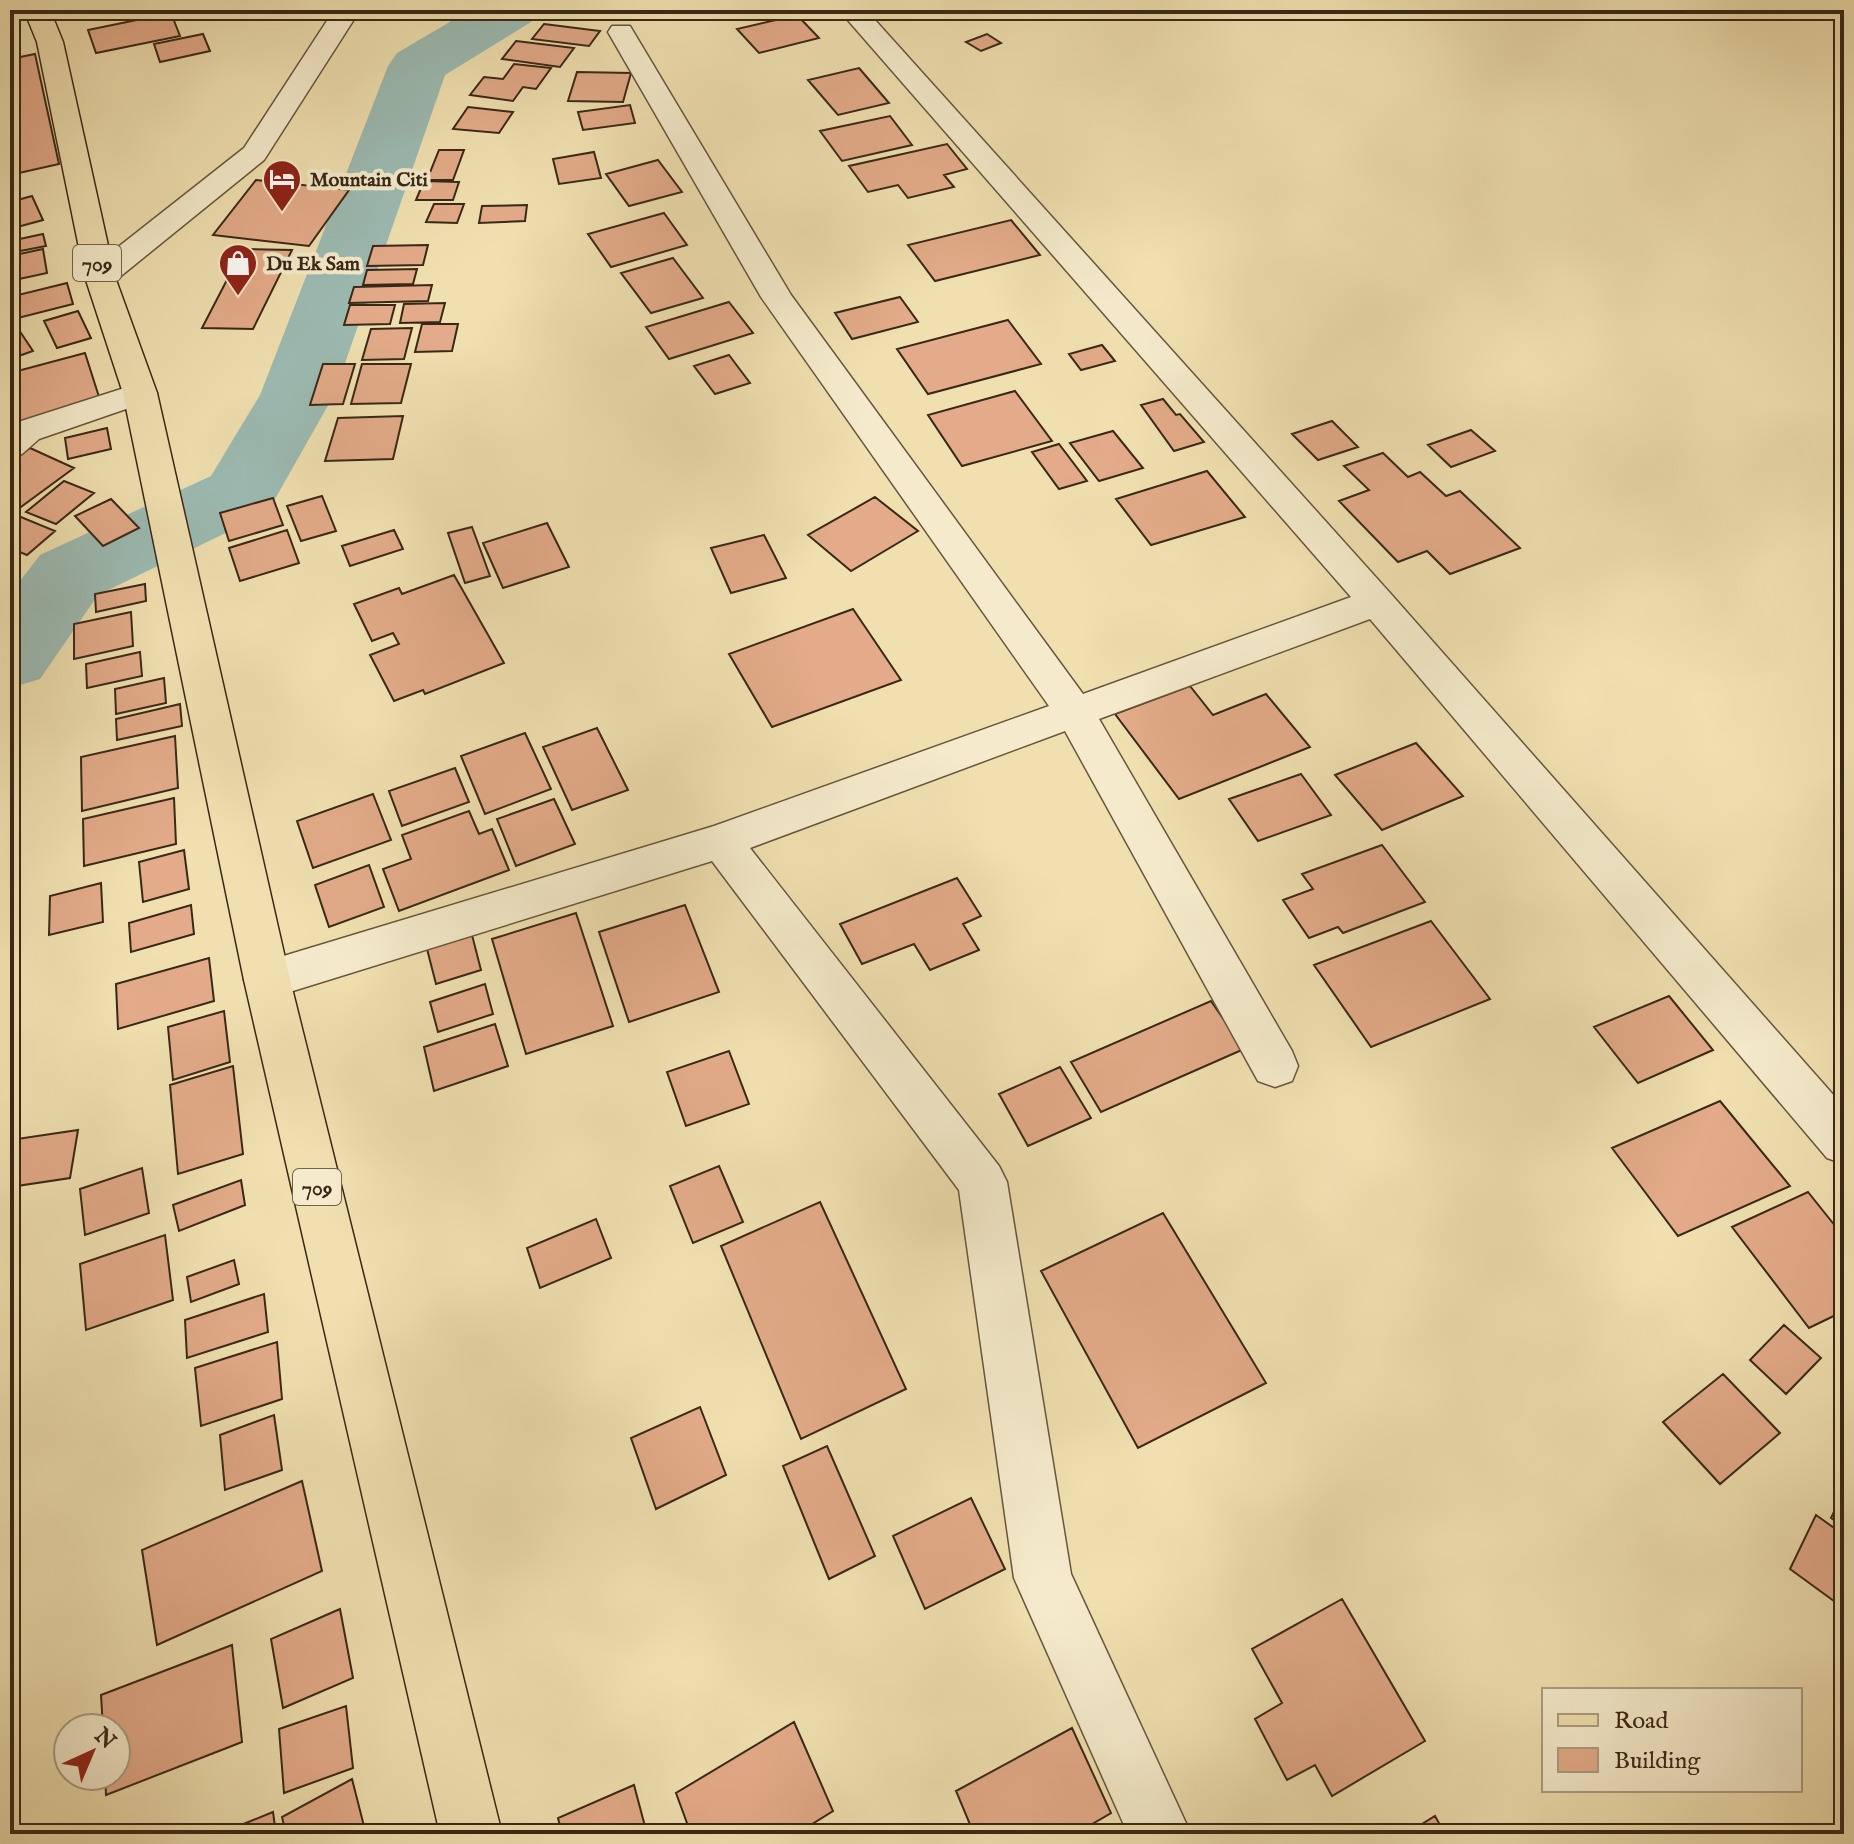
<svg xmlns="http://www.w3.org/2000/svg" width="1854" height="1844" viewBox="0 0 1854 1844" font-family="'IM FELL English',serif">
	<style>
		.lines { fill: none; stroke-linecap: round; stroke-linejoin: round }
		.river { fill: #9cbbb3; fill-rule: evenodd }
		.building { fill: #e3ab89; stroke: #392817; stroke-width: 2 }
		.minor-casing { stroke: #67563d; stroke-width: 3 }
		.major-casing { stroke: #392817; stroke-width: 3 }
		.minor { fill: #f5ebcc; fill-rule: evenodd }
		.major { fill: #f0e0b0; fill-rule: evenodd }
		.labels { text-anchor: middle; stroke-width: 8; stroke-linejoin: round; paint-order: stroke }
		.far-poi-label { font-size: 20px; font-weight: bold; fill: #392817; stroke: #f5ebcc; text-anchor: start }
		.shield { fill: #f5ebcc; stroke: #71624d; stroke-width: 2 }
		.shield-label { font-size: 22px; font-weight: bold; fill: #392817 }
	</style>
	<rect width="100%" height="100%" fill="#f0e0b0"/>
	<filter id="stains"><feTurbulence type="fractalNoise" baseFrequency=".0025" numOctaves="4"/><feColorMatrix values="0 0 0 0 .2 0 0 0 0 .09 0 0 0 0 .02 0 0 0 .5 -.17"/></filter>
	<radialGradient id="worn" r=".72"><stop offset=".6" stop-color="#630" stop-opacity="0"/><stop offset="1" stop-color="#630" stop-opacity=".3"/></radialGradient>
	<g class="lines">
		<path class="river" d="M470,10H539L531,22L445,75L334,395L267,513L98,595L40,679L10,688V594L40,555L211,476L260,395L388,66L397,53Z"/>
	</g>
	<path class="building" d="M1098,10H1144L1142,16Z
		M171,13L180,36L96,53L88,30Z
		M797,15L819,38L759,53L737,29Z
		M544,24L600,31L589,46L532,39Z
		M203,34L210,51L160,62L154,44Z
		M987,34L1001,43L981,51L966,42Z
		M516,41L574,48L560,67L502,59Z
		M35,54L59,164L10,175V59Z
		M514,64L551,68L536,89L523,87L513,101L470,95L484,77L503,79Z
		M859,68L889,103L838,115L808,80Z
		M577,72L631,73L623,102L568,101Z
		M630,105L635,123L583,130L578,112Z
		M468,107L513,112L499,133L453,129Z
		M890,116L912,145L842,161L820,131Z
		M947,144L967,169L944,175L954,187L908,198L898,185L868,192L849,166Z
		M439,150H464L453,180H427Z
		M594,152L601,178L559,184L553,159Z
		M658,160L682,192L629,206L606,174Z
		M256,180L349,190L309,246L213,235Z
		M424,181L459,182L453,200H416Z
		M32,196L43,220L10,229V202Z
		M434,204H464L457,223L426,222Z
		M527,205L525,221L479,223L482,206Z
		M664,213L687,245L611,267L588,234Z
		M1011,220L1040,255L935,281L908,245Z
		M43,234L46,246L10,253V241Z
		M428,245L423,265L367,266L373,246Z
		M43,249L47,273L10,281V256Z
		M243,249L292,250L253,329L202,328Z
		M673,258L703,298L651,313L621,273Z
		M417,269L413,284L363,285L367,270Z
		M67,283L73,304L10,320V297Z
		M432,285L428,301L349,303L354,287Z
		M900,297L918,322L852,339L835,313Z
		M729,302L753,333L669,359L646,327Z
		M445,303L440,322L400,323L404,304Z
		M350,305H395L390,324L344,325Z
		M78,311L91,338L57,348L44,321Z
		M1008,320L1041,364L928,394L897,349Z
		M15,324L33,351L10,359V326Z
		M422,324H458L452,351L415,352Z
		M412,328L404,359L362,360L371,329Z
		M1102,345L1115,361L1081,370L1069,354Z
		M85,353L100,400L10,425V373Z
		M729,355L750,383L715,394L694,366Z
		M323,364H355L343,404L310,405Z
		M362,364H411L401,403L351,404Z
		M1015,391L1052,441L962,466L928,415Z
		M1163,399L1176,415L1180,414L1204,442L1174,451L1141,405Z
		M403,416L393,459L325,461L338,418Z
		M1332,421L1358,447L1318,460L1292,434Z
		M107,428L111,449L68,459L65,438Z
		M1471,430L1495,451L1451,467L1428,445Z
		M1113,431L1143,468L1099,481L1070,443Z
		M1059,444L1087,481L1059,489L1032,452Z
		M30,448L74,468L10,515V462Z
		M1383,453L1408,477L1420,472L1446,496L1460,491L1520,548L1450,574L1427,551L1398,562L1339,501L1369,490L1344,466Z
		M1207,471L1245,517L1151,545L1116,499Z
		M64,481L94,493L56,524L26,512Z
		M322,496L336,531L301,541L287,506Z
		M875,497L918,531L851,571L808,535Z
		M273,498L283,525L229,541L220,513Z
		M111,499L139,528L103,546L75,516Z
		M16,515L55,531L27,555L10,548V520Z
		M547,523L569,567L503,588L483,543Z
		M472,527L490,576L465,583L448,533Z
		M287,530L299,563L240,581L229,548Z
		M394,530L403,549L350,566L342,546Z
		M764,535L786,578L731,593L711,548Z
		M454,575L504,663L425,694L423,690L394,701L370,655L399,644L393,633L372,641L354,604L399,588L402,594Z
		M145,584L146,601L96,612L95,594Z
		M853,609L901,680L772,727L729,654Z
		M131,612L133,646L74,659V624Z
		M140,652L142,676L87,688L86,664Z
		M164,678L166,703L116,714L115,689Z
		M1190,686L1213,715L1266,694L1310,747L1179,799L1115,714Z
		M180,704L182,726L117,740L116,719Z
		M597,728L628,790L572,810L543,747Z
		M525,733L551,789L485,814L461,756Z
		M175,736L178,788L82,811L81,757Z
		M1416,743L1463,796L1382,830L1335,775Z
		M455,768L469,802L402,826L389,791Z
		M1301,774L1331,815L1258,841L1229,799Z
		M373,794L391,840L313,868L297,821Z
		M174,798L176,844L84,866L83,819Z
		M554,799L575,844L516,866L497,819Z
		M469,811L479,834L492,829L509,870L399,911L383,869L411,859L402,835Z
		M1382,845L1425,902L1343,933L1338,927L1309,938L1283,900L1313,889L1302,874Z
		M184,850L189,889L143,902L139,862Z
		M369,865L384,907L329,927L315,885Z
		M957,878L981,916L963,924L979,950L930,970L914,944L862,964L840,924Z
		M101,883L103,922L49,935L50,896Z
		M191,905L194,934L131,952L129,923Z
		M685,905L719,992L629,1022L599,932Z
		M576,913L613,1026L526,1054L492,939Z
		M1431,921L1490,999L1371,1047L1314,965Z
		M472,935L481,970L436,984L427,949Z
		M209,958L214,1001L118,1029L116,984Z
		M485,984L493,1014L438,1032L430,1002Z
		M1669,996L1713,1050L1638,1083L1594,1027Z
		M1211,1001L1244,1049L1101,1112L1071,1062Z
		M224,1011L230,1062L173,1080L168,1027Z
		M495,1024L508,1066L434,1091L424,1047Z
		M729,1051L749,1104L686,1126L667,1072Z
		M233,1066L243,1154L178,1174L170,1085Z
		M1060,1067L1091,1118L1028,1146L999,1094Z
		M1720,1101L1790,1186L1678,1236L1612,1148Z
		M78,1130L70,1178L10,1187V1140Z
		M719,1166L743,1222L693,1243L670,1186Z
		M142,1168L149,1213L85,1235L80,1189Z
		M241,1180L245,1205L179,1231L173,1205Z
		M1808,1192L1844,1237V1311L1809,1328L1732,1227Z
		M820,1202L906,1389L801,1439L721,1246Z
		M1163,1213L1266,1383L1138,1448L1041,1271Z
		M596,1219L611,1258L540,1288L527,1248Z
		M165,1235L173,1300L86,1330L80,1264Z
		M234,1260L239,1284L191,1302L187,1277Z
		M264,1294L268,1332L187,1358L185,1320Z
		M1784,1325L1821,1358L1786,1394L1750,1360Z
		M277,1342L282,1399L201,1426L195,1368Z
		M1723,1374L1780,1433L1720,1484L1663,1422Z
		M700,1407L726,1475L656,1509L631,1438Z
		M274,1415L282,1470L225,1490L220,1435Z
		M827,1446L875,1556L829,1579L783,1466Z
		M302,1481L322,1571L157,1645L142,1550Z
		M1844,1492V1527L1831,1518Z
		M971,1498L1005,1569L925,1609L893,1536Z
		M1816,1515L1844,1535V1592L1838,1604L1790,1569Z
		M1342,1599L1425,1741L1332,1796L1315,1765L1287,1780L1255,1719L1282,1703L1252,1649Z
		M340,1609L353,1678L283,1708L271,1639Z
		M232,1645L242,1742L106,1795L105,1776H116V1728H103L101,1695Z
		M346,1706L353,1768L284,1793L279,1729Z
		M794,1722L833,1811L796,1834H691L676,1793Z
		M1072,1728L1111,1813L1075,1834H974L956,1791Z
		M352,1779L366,1834H286L282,1817Z
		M634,1785L647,1834H562L558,1818Z
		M273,1812L276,1834H224V1832Z
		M1435,1816L1445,1834H1406Z"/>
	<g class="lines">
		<defs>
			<path id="minor" d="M334,10H360L264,160L111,284H89L85,277L89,270L244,148Z
				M839,10H866L1390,593L1844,1107V1164L1827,1158L1370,619L1099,719L1292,1051L1298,1066L1292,1081L1275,1087L1258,1081L1065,731L750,848L999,1166L1007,1182L1071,1574L1191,1834H1128L1014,1578L959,1190L712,861L267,999L251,994L244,980L251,966L267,961L714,826L1049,706L761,297L608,32L612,26H630L791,295L1083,694L1351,597Z
				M140,383L152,386L157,393L152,400L39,439L22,454L10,457V428L15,423Z"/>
			<path id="major" d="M24,10H50L63,42L115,277L157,393L290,980L502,1834H440L244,980L123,393L85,277L37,42Z"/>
		</defs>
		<use href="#minor" class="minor-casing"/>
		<use href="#major" class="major-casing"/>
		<use href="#minor" class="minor"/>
		<use href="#major" class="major"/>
	</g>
	<defs>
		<symbol id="hotel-pin" viewBox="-11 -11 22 30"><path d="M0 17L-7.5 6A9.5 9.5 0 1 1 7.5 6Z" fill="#8f2418" stroke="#f5ebcc"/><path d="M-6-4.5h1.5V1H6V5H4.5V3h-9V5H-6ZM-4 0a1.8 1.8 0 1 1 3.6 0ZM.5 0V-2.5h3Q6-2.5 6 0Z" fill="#fff"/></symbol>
		<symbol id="shop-pin" viewBox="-11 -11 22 30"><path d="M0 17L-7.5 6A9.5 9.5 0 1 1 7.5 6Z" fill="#8f2418" stroke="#f5ebcc"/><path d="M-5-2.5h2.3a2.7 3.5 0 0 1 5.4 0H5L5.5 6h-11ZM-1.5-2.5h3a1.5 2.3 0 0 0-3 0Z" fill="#fff"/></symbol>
	</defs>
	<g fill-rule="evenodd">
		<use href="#hotel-pin" x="260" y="157" width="44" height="60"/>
		<use href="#shop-pin" x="216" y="241" width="44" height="60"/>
	</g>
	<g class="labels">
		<g class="far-poi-label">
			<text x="310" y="186">Mountain Citi</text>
			<text x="266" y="270">Du Ek Sam</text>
		</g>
		<g class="shield">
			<rect x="73" y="245" width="48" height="36" rx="6"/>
			<rect x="293" y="1169" width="48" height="36" rx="6"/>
		</g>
		<g class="shield-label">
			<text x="97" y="271">709</text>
			<text x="317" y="1195">709</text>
		</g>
	</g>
	<rect width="1854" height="1844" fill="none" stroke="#f0e0b0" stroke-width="40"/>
	<rect x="12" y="12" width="1830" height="1820" fill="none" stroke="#392817" stroke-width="4"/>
	<rect x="20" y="20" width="1814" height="1804" fill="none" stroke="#392817" stroke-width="2"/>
	<rect x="1542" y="1688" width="260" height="104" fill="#f5ebcc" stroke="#aa9d84" stroke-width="2"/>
	<rect x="1558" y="1714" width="40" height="12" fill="#f0e0b0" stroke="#aa9d84" stroke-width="2"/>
	<text x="1614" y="1728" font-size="24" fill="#392817">Road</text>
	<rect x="1558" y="1748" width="40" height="24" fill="#e3ab89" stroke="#aa9d84" stroke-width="2"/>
	<text x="1614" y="1768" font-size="24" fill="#392817">Building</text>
	<g transform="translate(92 1752) rotate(44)"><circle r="38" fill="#f5ebcc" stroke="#aa9d84" stroke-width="2"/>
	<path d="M0-6L14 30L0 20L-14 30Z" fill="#8f2418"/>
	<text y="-12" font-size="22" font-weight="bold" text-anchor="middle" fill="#392817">N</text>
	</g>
	<rect width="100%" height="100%" filter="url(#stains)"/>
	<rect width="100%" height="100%" fill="url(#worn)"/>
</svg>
